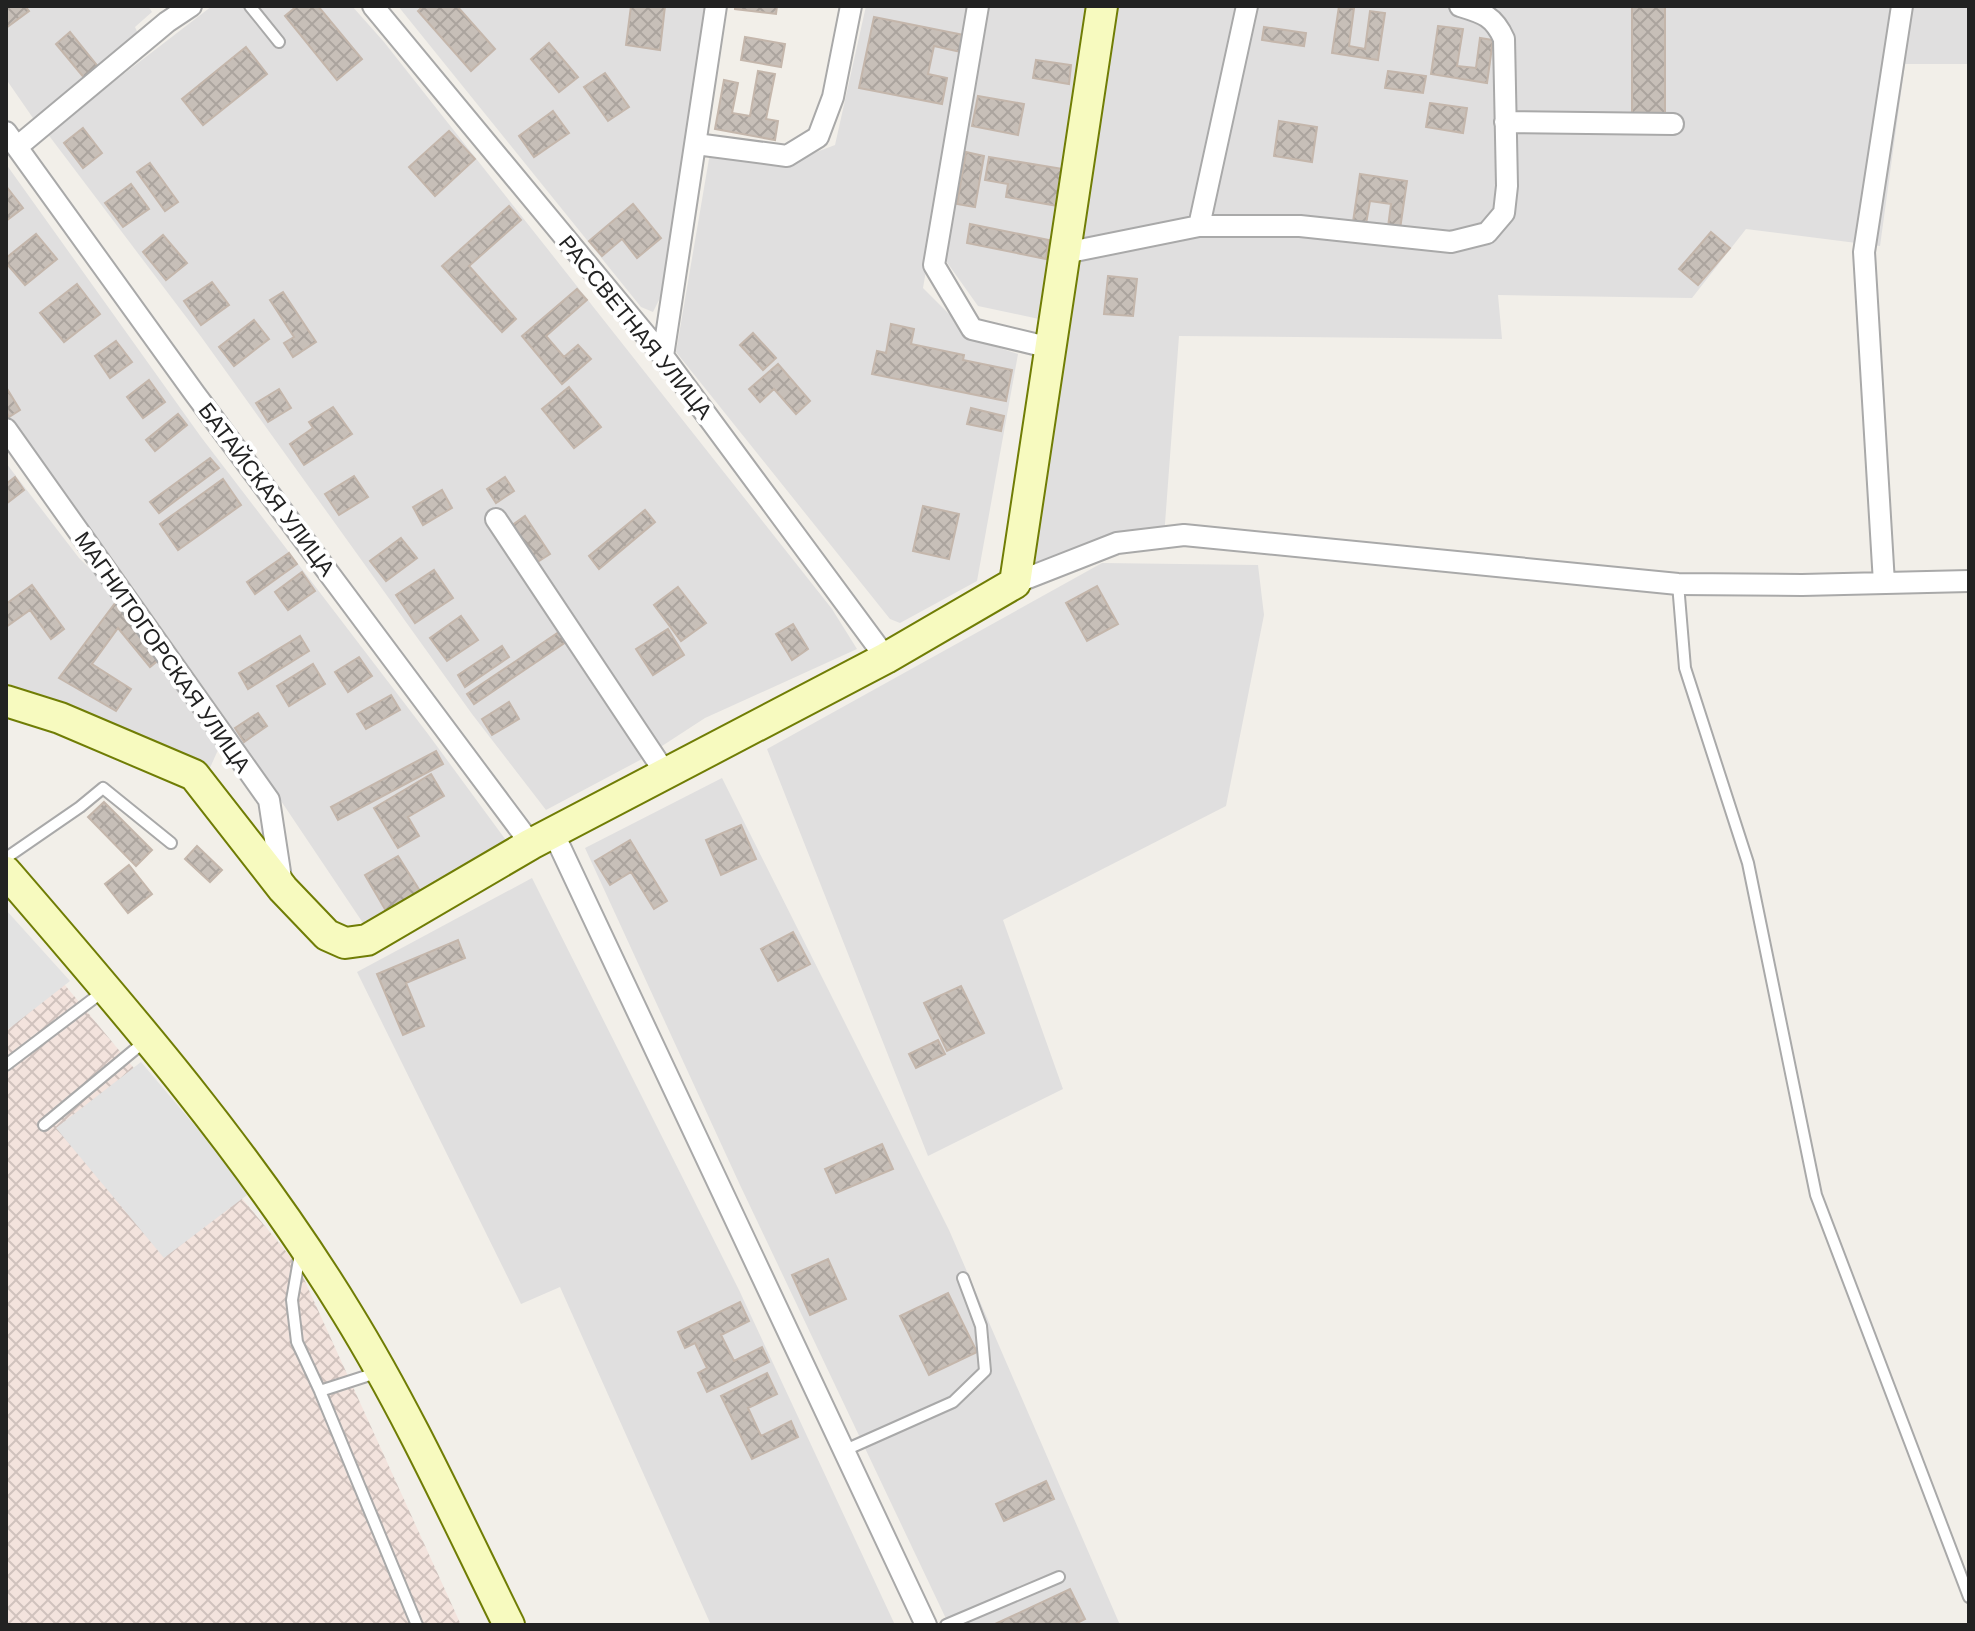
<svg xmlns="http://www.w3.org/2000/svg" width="1975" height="1631" viewBox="0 0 1975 1631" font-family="Arial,sans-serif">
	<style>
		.residential { fill: #e0dfdf }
		.military { fill: url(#military-cross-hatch) }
		.parking { fill: #e2e2e2 }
		.building { fill: url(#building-cross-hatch); stroke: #c4b6ab; stroke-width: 2 }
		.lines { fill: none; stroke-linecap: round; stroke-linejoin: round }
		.lane-casing { stroke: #a9a9a9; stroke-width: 14 }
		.street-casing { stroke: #a9a9a9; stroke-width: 24 }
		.secondary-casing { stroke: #707d05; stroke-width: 34 }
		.lane { stroke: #fff; stroke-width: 10 }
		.street { stroke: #fff; stroke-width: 20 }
		.secondary { stroke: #f7fabf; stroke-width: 30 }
		.labels { text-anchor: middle; stroke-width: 8; stroke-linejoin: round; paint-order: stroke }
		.street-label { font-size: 22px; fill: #222; stroke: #fff }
	</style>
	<defs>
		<pattern id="military-cross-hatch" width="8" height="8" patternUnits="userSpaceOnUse" patternTransform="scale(2)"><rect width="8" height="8" fill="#f3e3dd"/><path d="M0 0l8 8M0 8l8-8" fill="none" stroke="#d0c2bd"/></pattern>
		<pattern id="building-cross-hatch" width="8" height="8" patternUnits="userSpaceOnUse" patternTransform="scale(2)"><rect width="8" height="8" fill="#c7bfb8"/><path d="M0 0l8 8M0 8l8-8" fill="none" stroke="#aba49e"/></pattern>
	</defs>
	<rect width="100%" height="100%" fill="#f2efe9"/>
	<path class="residential" d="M6,6H148L152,12L135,27L140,38L35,121L6,79Z
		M212,6H352L384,42L832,609L857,649L705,718L642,759L546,810L472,714L202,338L47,133Z
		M398,6H706L671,263L665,288L653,312L641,307Z
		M866,6H972L923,288L975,340L1018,354L977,581L900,623L890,619L676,352L710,153L790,162L835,145Z
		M986,6H1088L1039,319L978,306L946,261L951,216Z
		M1102,6H1969V64H1905L1880,246L1746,229L1692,298L1498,295L1502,339L1179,336L1164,537L1015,583Z
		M6,164L201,437L428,734L508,843L403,906L363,923L224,716L110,555L6,419Z
		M6,463L79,558L112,590L222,741L209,770L100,719L6,683Z
		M1102,563L1258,565L1264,615L1226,806L1003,920L1063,1089L928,1156L767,749Z
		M722,778L949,1230L1120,1625H949L740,1185L585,848Z
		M532,878L739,1290L895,1625H711L560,1287L521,1304L357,972Z"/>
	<path class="military" d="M6,914L298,1266L461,1625H6Z"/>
	<path class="parking" d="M6,910L70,981L6,1031Z
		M141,1062L251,1192L164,1258L56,1128Z"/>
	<path class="building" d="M6,6H25L29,11L6,28Z
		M297,6H318L362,59L337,80L285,16Z
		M423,6H457L495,49L471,71L418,11Z
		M631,6H665L660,50L626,45Z
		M735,6H777L776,14L735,9Z
		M1339,6L1354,8L1349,46L1365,49L1370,11L1385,13L1378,60L1332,53Z
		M1632,6H1665V116H1632Z
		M874,17L964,35L961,52L934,46L928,74L947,78L942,104L859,88Z
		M1438,26L1463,29L1457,66L1476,68L1480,38L1493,40L1487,83L1431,74Z
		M1264,27L1306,33L1304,46L1262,40Z
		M70,32L100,69L86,80L56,44Z
		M745,37L785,44L781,67L741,60Z
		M549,43L578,77L559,92L531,59Z
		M246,47L267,74L203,125L182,99Z
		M1036,60L1071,65L1069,84L1033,78Z
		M758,71L775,74L766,119L778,121L775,140L715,129L724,80L738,83L732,113L750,116Z
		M1388,71L1426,76L1423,93L1385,88Z
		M605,73L629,107L608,121L584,87Z
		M978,96L1024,104L1018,135L972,126Z
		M1430,103L1467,108L1463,133L1426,127Z
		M553,111L569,133L534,157L519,136Z
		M1279,121L1317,127L1312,162L1274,156Z
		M83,128L102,153L83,168L64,143Z
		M449,131L475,159L435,196L409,167Z
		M966,152L984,156L975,207L957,204Z
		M989,157L1063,169L1058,206L1006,197L1008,184L985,180Z
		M150,163L178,202L165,211L137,172Z
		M1360,174L1407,181L1400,229L1388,227L1391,204L1370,201L1366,224L1353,222Z
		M131,184L149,209L123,227L105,203Z
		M6,186L23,208L6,221Z
		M633,204L661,238L637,258L622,239L602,256L589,241Z
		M509,206L521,220L469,266L516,319L502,332L442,266Z
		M970,224L1049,240L1046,259L967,243Z
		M1711,232L1730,248L1698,285L1679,269Z
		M36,234L57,259L25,285L6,263V258Z
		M163,235L187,263L166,280L143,252Z
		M1108,276L1137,279L1133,316L1104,314Z
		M212,282L229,305L201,325L184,301Z
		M77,284L100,314L64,342L40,313Z
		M577,289L587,300L546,336L564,357L578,345L591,359L562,384L522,336Z
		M283,292L316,342L293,357L284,343L294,337L270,300Z
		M254,320L269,339L234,366L219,347Z
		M891,324L914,329L911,344L964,355L963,360L1012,370L1006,401L872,374L877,351L886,353Z
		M753,333L776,358L763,370L740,345Z
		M116,341L132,362L110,378L95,356Z
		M778,364L810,401L796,414L774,389L760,402L749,389Z
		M149,380L165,402L143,418L127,397Z
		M6,387L20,410L9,417L6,411Z
		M569,387L601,427L574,448L542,409Z
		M279,389L291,408L268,422L256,403Z
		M333,407L352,434L304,465L290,444L313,428L309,422Z
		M971,408L1004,416L1001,431L967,424Z
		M178,414L187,425L155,451L146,440Z
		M210,458L219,468L159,513L150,502Z
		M354,476L368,497L339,515L325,494Z
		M15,477L24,490L6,504V484Z
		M505,477L514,491L496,503L487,489Z
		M223,479L241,505L178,550L160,524Z
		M442,490L452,508L423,525L413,507Z
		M923,506L959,514L949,559L913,551Z
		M645,510L655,522L599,569L589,556Z
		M525,516L550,554L536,563L511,526Z
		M401,538L417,558L386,581L370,561Z
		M289,553L297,564L255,594L247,582Z
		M434,570L453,598L415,623L396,595Z
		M302,572L315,591L288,610L275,592Z
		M32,585L64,629L51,639L30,610L6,627V604Z
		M1097,586L1118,624L1087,641L1066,603Z
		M678,587L706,623L681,641L654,605Z
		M116,602L161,658L150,667L118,628L92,664L131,689L116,711L59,678Z
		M461,616L478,640L447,661L430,638Z
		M793,624L808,649L792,660L776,634Z
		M668,629L684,655L653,675L636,649Z
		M559,632L566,642L474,704L467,694Z
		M300,636L309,651L248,689L239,673Z
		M502,646L509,657L465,687L458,675Z
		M359,657L372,676L348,692L335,672Z
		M313,664L325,684L289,706L277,686Z
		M391,695L400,710L366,729L357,714Z
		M509,702L519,719L492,735L482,719Z
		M258,713L267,726L244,742L235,728Z
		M436,751L443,764L338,820L331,807Z
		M431,774L444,796L408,817L419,836L398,848L374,808Z
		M104,802L152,850L136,866L88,817Z
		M741,825L756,859L721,875L706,840Z
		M630,840L667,901L654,909L631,872L610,885L595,861Z
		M197,846L222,870L210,882L185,859Z
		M398,856L420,891L386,911L365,875Z
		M129,865L152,894L128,913L105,884Z
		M793,932L810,964L778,981L761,949Z
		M458,940L465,958L406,983L424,1026L403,1035L377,974Z
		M961,986L984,1033L947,1051L924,1003Z
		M938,1040L945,1054L916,1068L909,1054Z
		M882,1144L893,1169L836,1193L825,1169Z
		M828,1259L846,1299L810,1315L792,1275Z
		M948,1293L977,1352L929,1375L900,1316Z
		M740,1302L749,1321L721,1335L734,1361L762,1347L769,1362L707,1392L698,1373L707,1368L695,1343L685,1348L678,1332Z
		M767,1373L777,1394L748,1408L761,1436L791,1421L798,1437L752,1459L721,1396Z
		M1046,1481L1054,1499L1004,1521L996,1504Z
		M1070,1589L1085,1619L1073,1625H993Z"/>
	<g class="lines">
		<defs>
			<path id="lane" d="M250,6L279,42
				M1678,584L1685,668L1748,863L1816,1195L1969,1597
				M6,858L80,807L103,788L171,843
				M6,1065L105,990
				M44,1125L144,1042
				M300,1254L292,1300L297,1342L320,1391L417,1625
				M320,1391L379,1372
				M843,1451L953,1402L985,1371L981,1326L963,1278
				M946,1625L1059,1577"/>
			<path id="street" d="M373,6L663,356L886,658
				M978,6L934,265L972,329L1051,348
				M1505,122L1673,124
				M6,132L195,394L531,844
				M696,144L787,156L818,137L833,97L851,6
				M17,147L167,22L191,6
				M1199,226L1247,6
				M1065,253L1199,226H1300L1451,242L1487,233L1504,213L1507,186L1504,39C1494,16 1483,13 1460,6
				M663,356L716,6
				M6,429L269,800L282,885
				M496,519L666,774
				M1015,583L1117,543L1184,535L1678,584L1802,585L1969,581
				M1884,583L1864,252L1902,6
				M553,832L926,1625"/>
			<path id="secondary" d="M6,701L60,718L194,775L283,889L327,935L345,943L367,940L531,844L886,658L1015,583L1102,6
				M6,872C127,1012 250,1154 347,1313C408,1412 457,1520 509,1625"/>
		</defs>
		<use href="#lane" class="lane-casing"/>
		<use href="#street" class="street-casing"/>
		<use href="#secondary" class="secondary-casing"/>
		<use href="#lane" class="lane"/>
		<use href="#street" class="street"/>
		<use href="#secondary" class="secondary"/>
	</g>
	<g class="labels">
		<g class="street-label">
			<text transform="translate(636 327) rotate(51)" y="8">РАССВЕТНАЯ УЛИЦА</text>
			<text transform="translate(267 489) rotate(53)" y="8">БАТАЙСКАЯ УЛИЦА</text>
			<text transform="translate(163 652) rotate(55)" y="8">МАГНИТОГОРСКАЯ УЛИЦА</text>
		</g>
	</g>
	<rect width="1975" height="1631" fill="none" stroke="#222222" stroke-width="16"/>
</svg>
